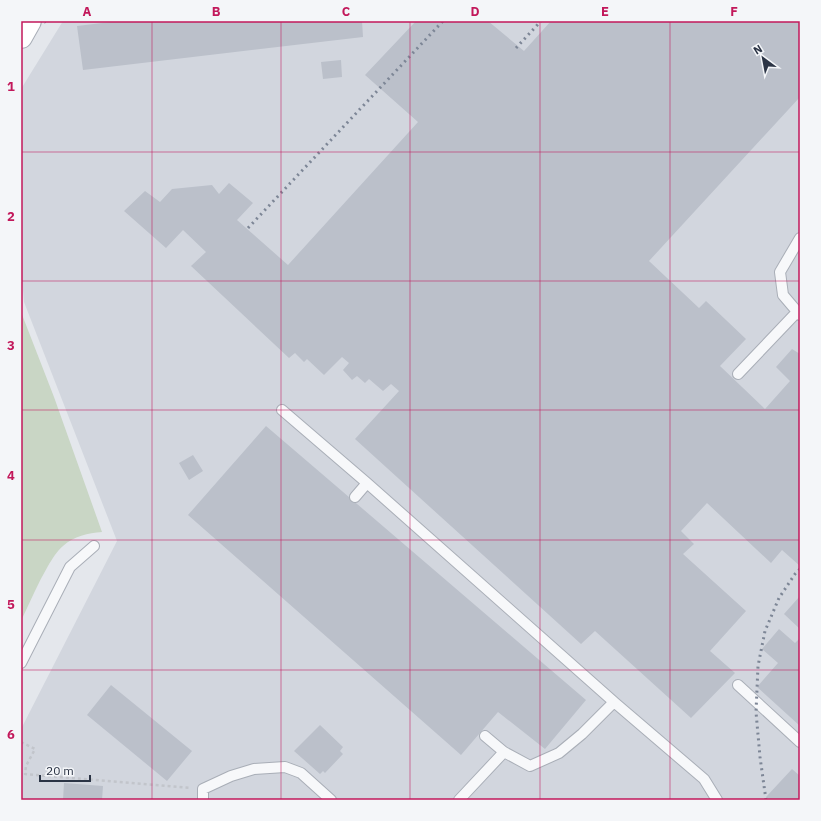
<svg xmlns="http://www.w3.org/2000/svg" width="821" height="821" viewBox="0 0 821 821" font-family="'IBM Plex Sans',sans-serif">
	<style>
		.built { fill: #d2d6de }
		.green { fill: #c9d6c5 }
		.building { fill: #bbc0ca }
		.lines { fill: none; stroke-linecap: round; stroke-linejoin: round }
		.lane-casing { stroke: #a9aeb7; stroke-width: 12 }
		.secondary-casing { stroke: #a9aeb7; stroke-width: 24 }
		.path { stroke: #c2c5cb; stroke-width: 2.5; stroke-dasharray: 3 3; stroke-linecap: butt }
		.lane { stroke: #f7f8fa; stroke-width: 10 }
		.secondary { stroke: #fff; stroke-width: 22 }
		.tram { stroke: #7d8696; stroke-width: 1 }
		.rail { stroke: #7d8696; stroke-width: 3; stroke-dasharray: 2 4; stroke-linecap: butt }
		.grid { fill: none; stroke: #c2185b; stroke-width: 1; stroke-opacity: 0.55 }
		.neatline { fill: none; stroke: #c2185b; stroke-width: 1.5 }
		.grid-label { font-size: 13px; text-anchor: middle; font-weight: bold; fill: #c2185b }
	</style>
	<rect width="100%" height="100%" fill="#e4e7ec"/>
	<path class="built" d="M63,21H800V800H21V729L117,541L24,302L21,267V89Z"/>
	<path class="green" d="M21,312L54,397L102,532C88,533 74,536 63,546C57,551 52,559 48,566C38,583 30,602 21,621Z"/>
	<path class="building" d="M119,21H362L363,37L83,70L77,26Z
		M416,21H488L524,51L551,21H800V97L649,261L699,308L706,301L746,339L720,366L765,409L790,381L776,367L792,349L800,354V566L782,550L771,563L707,503L681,531L694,544L683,554L746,611L710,651L735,673L691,718L595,631L581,644L355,439L399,391L391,384L383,391L369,379L365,383L357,376L352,380L343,370L349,363L342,357L324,375L307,359L304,362L295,353L289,358L191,266L206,252L183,230L166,248L124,211L145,191L160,202L172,189L212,185L219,194L229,183L253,203L237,220L288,265L418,122L365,75Z
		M341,60L342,77L323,79L321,62Z
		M266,426L586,700L545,749L498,712L461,755L188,515Z
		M193,455L203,471L189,480L179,463Z
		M800,596V629L784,614Z
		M779,629L795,643L800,638V726L757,687L778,663L762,649Z
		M111,685L192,751L167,781L87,715Z
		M320,725L343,747L340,751L343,754L325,773L323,771L320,774L294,751Z
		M792,769L800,776V800H769L766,797Z
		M64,783L103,786L102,800H63Z"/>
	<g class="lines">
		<defs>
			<path id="lane" d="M800,238L780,272L783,295L800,315
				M738,374L797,312
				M282,410L367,483L614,702
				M355,497L367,483
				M21,663L70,567L94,546
				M738,685L800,742
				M485,736L504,752L530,766L559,753L582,734L614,702L704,779L717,800
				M203,800V789L231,776L254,769L285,767L301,773L331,800
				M459,800L504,752"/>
			<path id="secondary" d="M21,37L30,21"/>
		</defs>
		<use href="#lane" class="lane-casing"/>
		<use href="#secondary" class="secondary-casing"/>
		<path class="path" d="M21,742L35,749L26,766L25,774L191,788"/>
		<use href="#lane" class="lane"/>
		<use href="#secondary" class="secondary"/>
		<path class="tram" d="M45,23L46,21"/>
		<path class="rail" d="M516,48L541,21
			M248,228L443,21
			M766,800L760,757L756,712L758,666L765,631L779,598L795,574L800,569"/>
	</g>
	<path class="grid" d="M152,21V800M281,21V800M410,21V800M540,21V800M670,21V800M21,152H800M21,281H800M21,410H800M21,540H800M21,670H800"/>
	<rect width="821" height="821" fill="none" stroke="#f4f6f9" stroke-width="44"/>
	<g transform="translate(763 58) rotate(328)" stroke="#f4f6f9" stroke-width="3" paint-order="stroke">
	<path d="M0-3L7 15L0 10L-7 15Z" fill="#2b3445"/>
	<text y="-6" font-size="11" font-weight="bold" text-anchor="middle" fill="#2b3445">N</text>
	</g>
	<path d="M40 775v6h50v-6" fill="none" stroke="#2b3445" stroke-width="2"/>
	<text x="46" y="775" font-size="12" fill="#2b3445" stroke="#f4f6f9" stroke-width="3" paint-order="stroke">20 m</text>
	<rect x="22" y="22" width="777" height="777" class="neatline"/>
	<g class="grid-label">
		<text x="87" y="16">A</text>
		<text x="216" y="16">B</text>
		<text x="346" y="16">C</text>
		<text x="475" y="16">D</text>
		<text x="605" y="16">E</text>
		<text x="734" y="16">F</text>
		<text x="11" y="91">1</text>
		<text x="11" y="221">2</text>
		<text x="11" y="350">3</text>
		<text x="11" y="480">4</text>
		<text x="11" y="609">5</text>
		<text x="11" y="739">6</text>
	</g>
</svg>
